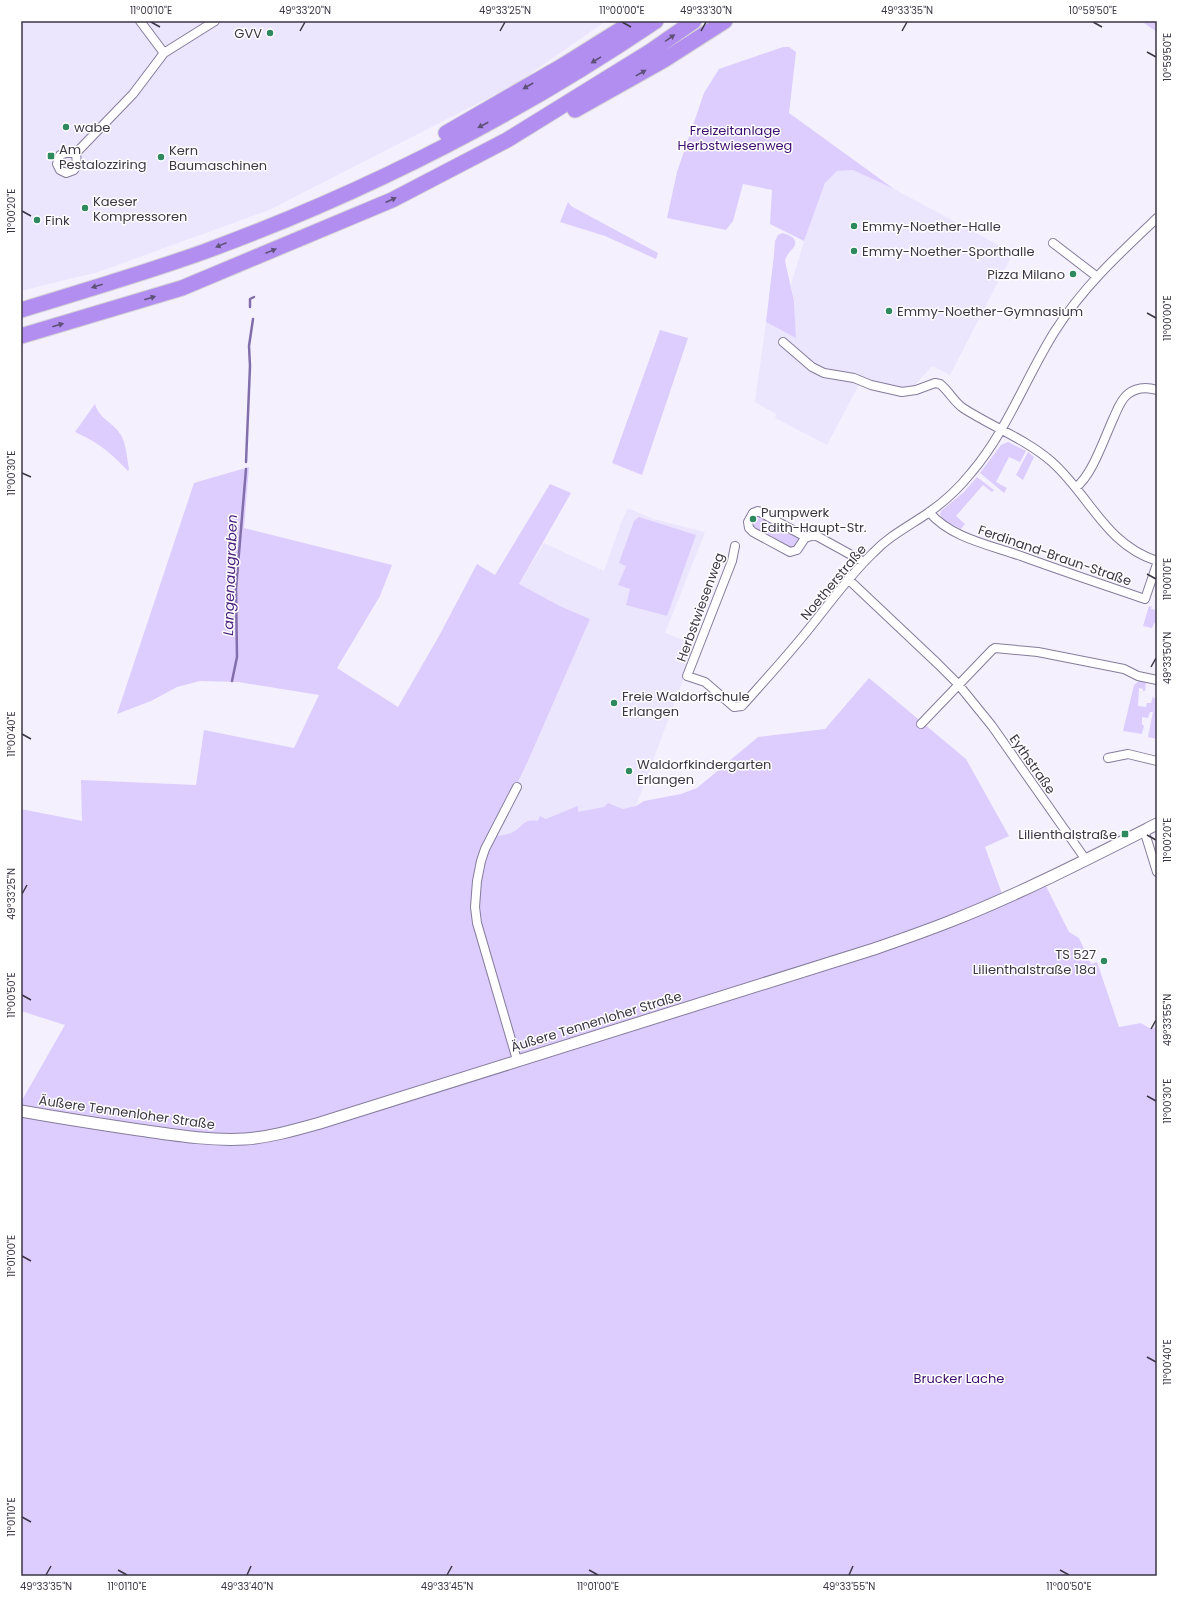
<svg xmlns="http://www.w3.org/2000/svg" width="1178" height="1597" viewBox="0 0 1178 1597" font-family="Poppins,sans-serif">
	<style>
		.built { fill: #ece5fe }
		.green { fill: #ddcdff }
		.lines { fill: none; stroke-linecap: round; stroke-linejoin: round }
		.stream { stroke: #826eaa; stroke-width: 2.5 }
		.street-casing { stroke: #857c9b; stroke-width: 10 }
		.secondary-casing { stroke: #857c9b; stroke-width: 13 }
		.highway-casing { stroke: #d4d3d6; stroke-width: 17 }
		.street { stroke: #fff; stroke-width: 8 }
		.secondary { stroke: #fff; stroke-width: 11 }
		.highway { stroke: #b18eef; stroke-width: 15 }
		.oneway { fill: #5e5077 }
		.ticks { fill: none; stroke: #3b3644; stroke-width: 1.5 }
		.poi-dot { fill: #2f895f; stroke: #fff; stroke-width: 1.5 }
		.labels { text-anchor: middle; stroke-width: 3; stroke-linejoin: round; paint-order: stroke }
		.poi-label { font-size: 13px; fill: #3b3644; stroke: #fff; text-anchor: start }
		.park-label { font-size: 13px; fill: #3d0e6e; stroke: #fff }
		.street-label { font-size: 13px; fill: #3b3644; stroke: #fff }
		.water-label { font-size: 14px; font-style: italic; fill: #471c7a; stroke: #fff }
		.neatline { fill: none; stroke: #3b3644; stroke-width: 1.5 }
		.ticks-label { font-size: 10px; text-anchor: middle; fill: #3b3644 }
	</style>
	<rect width="100%" height="100%" fill="#f4f0fe"/>
	<path class="built" d="M21,21H606L514,85L269,210L98,272L21,291Z
		M853,170L894,189L1013,253L950,375L932,366L913,387H894L862,379L827,445L775,418L776,414L755,402L766,322L796,338L794,301L791,285L804,241L825,183L837,171Z
		M628,508L653,519L705,532L665,633L696,645L636,806L494,840L492,836L528,761L590,619L560,606L519,584L544,543L604,571L621,523Z"/>
	<path class="green" d="M1141,21H1157V32Z
		M783,47H789L796,52L789,113L894,189L853,170L837,171L825,183L804,241L770,224L772,190L743,184L733,221L726,230L667,218L677,172L704,93L719,69Z
		M568,202L571,206L658,253L656,259L605,236L560,222Z
		M782,233C787,234 797,237 795,245C794,249 787,252 785,261L794,301L796,338L766,322L774,255L775,241L778,235Z
		M660,330L688,338L642,475L612,463Z
		M95,404C99,419 113,422 121,435C126,444 127,458 129,469L128,471C110,452 99,443 75,432Z
		M1008,442L1026,451L1020,462L1009,457L996,482L1007,488L1004,493L980,473L1001,445Z
		M1028,452L1034,457L1023,480L1016,475Z
		M249,467L244,528L392,565L380,596L337,668L398,707L439,636L477,564L495,575L550,484L571,493L519,584L560,606L590,619L528,761L492,836C500,836 508,835 515,831C525,824 524,819 538,821L540,816L546,819L578,806V812L604,807L608,803L623,809L636,806L644,801L681,794L697,788L758,737L825,729L869,678L966,759L1009,836L985,847L1005,902L1045,884L1069,932L1079,938L1091,964L1097,962L1119,1027L1141,1023L1151,1029L1157,1026V1576H21V1102L65,1025L21,1011V809L82,821L81,780L196,785L204,730L294,748L319,695L238,682L200,681L177,687L151,701L117,714L194,483Z
		M977,477L994,490L992,492L983,485L956,516L965,524L961,529L943,520L940,514L941,511L964,492Z
		M758,515L800,536V540L792,550L754,530L751,520Z
		M639,517L696,535L667,616L626,605L630,589L618,585L626,566L619,563L634,521Z
		M1149,606L1152,607L1151,609L1157,610V624L1154,623L1152,628L1143,626Z
		M1139,681L1146,682L1145,691H1143V689L1139,688L1138,706L1146,707L1147,703H1151L1153,696L1154,698L1157,699V739L1148,737L1153,712H1150L1148,718L1142,717V724L1144,726L1142,734L1123,731L1134,685Z"/>
	<g class="lines">
		<path class="stream" d="M250,307V299L254,297
			M246,462L250,366L249,346L253,319
			M232,681L237,657L236,589L246,469"/>
		<defs>
			<path id="street" d="M164,53L215,21
				M76,153H66L60,155L57,164L60,170L66,173L74,170L77,165L76,153L133,94L164,53L140,21
				M1053,243L1096,276
				M783,342L812,367L824,373L854,378L871,385L902,392L916,390L935,383L940,384C949,391 954,402 963,408C992,427 1026,439 1052,462C1090,496 1105,544 1157,561
				M1076,487C1092,476 1105,436 1114,417C1117,410 1121,399 1128,394C1137,387 1147,387 1157,390
				M929,512C951,538 990,545 1021,556C1062,571 1104,585 1145,599L1157,564
				M805,538L797,550L790,552L753,532L749,528L748,522L753,513L758,511L802,535L805,538L815,535L864,562
				M735,546L732,561L687,676L705,682L734,707L742,706C766,679 790,653 812,625C832,600 850,575 873,553C889,536 909,526 928,513C944,502 959,488 971,473C1007,431 1026,377 1055,331C1084,286 1119,254 1157,218
				M848,579L938,664L958,684L992,726L1086,860
				M921,724L992,650L995,648L1038,652L1124,669L1138,676L1157,680
				M1108,758L1128,754L1157,761
				M517,787L485,849L481,861L477,881L475,907L477,923L517,1060
				M1144,830L1157,872"/>
			<path id="secondary" d="M21,1111C60,1118 99,1124 139,1130C174,1135 210,1141 245,1139C271,1137 295,1130 320,1123L874,949C900,940 926,931 951,921C1022,893 1090,858 1157,824"/>
			<path id="highway" d="M575,110L664,60L725,21
				M446,133L562,66L634,21
				M21,310C83,291 145,273 206,251C364,193 517,115 656,21
				M21,336L182,288L392,200L507,140L651,51L694,21"/>
		</defs>
		<use href="#street" class="street-casing"/>
		<use href="#secondary" class="secondary-casing"/>
		<use href="#highway" class="highway-casing"/>
		<use href="#street" class="street"/>
		<use href="#secondary" class="secondary"/>
		<use href="#highway" class="highway"/>
	</g>
	<defs><path id="oneway-solid" d="M-6-.8H1V-3.2L6.5 0L1 3.2V.8H-6Z"/></defs>
	<g class="oneway">
		<use href="#oneway-solid" transform="translate(670 38) rotate(-35)"/>
		<use href="#oneway-solid" transform="translate(596 60) rotate(148)"/>
		<use href="#oneway-solid" transform="translate(641 73) rotate(-29)"/>
		<use href="#oneway-solid" transform="translate(528 86) rotate(150)"/>
		<use href="#oneway-solid" transform="translate(483 125) rotate(152)"/>
		<use href="#oneway-solid" transform="translate(391 200) rotate(-25)"/>
		<use href="#oneway-solid" transform="translate(221 245) rotate(158)"/>
		<use href="#oneway-solid" transform="translate(271 251) rotate(-22)"/>
		<use href="#oneway-solid" transform="translate(97 286) rotate(163)"/>
		<use href="#oneway-solid" transform="translate(150 298) rotate(-17)"/>
		<use href="#oneway-solid" transform="translate(58 325) rotate(-16)"/>
	</g>
	<path class="ticks" d="M151,22L160,27M622,22L631,27M1093,22L1102,27M300,31L305,22M500,31L505,22M701,31L706,22M902,31L907,22M1147,52L1156,57M22,211L31,216M1147,313L1156,318M22,473L31,477M1147,574L1156,579M1151,667L1156,658M22,734L31,739M1147,835L1156,840M22,894L27,885M22,995L31,1000M1151,1029L1156,1020M1147,1096L1156,1101M22,1256L31,1261M1147,1357L1156,1362M22,1517L31,1522M118,1570L127,1575M589,1570L598,1575M1060,1570L1069,1575M46,1575L51,1566M247,1575L251,1566M447,1575L452,1566M849,1575L853,1566"/>
	<g class="poi-dot">
		<circle cx="270" cy="33" r="4"/>
		<circle cx="66" cy="127" r="4"/>
		<rect x="47" y="152" width="8" height="8" rx="2"/>
		<circle cx="161" cy="157" r="4"/>
		<circle cx="85" cy="208" r="4"/>
		<circle cx="37" cy="220" r="4"/>
		<circle cx="854" cy="226" r="4"/>
		<circle cx="854" cy="251" r="4"/>
		<circle cx="1073" cy="274" r="4"/>
		<circle cx="889" cy="311" r="4"/>
		<circle cx="753" cy="519" r="4"/>
		<circle cx="614" cy="703" r="4"/>
		<circle cx="629" cy="771" r="4"/>
		<rect x="1121" y="830" width="8" height="8" rx="2"/>
		<circle cx="1104" cy="961" r="4"/>
	</g>
	<g class="labels">
		<g class="poi-label">
			<text x="262" y="38" text-anchor="end">GVV</text>
			<text x="74" y="132">wabe</text>
			<text x="59" y="154">Am<tspan x="59" dy="15">Pestalozziring</tspan></text>
			<text x="169" y="155">Kern<tspan x="169" dy="15">Baumaschinen</tspan></text>
			<text x="93" y="206">Kaeser<tspan x="93" dy="15">Kompressoren</tspan></text>
			<text x="45" y="225">Fink</text>
			<text x="862" y="231">Emmy-Noether-Halle</text>
			<text x="862" y="256">Emmy-Noether-Sporthalle</text>
			<text x="1065" y="279" text-anchor="end">Pizza Milano</text>
			<text x="897" y="316">Emmy-Noether-Gymnasium</text>
			<text x="761" y="517">Pumpwerk<tspan x="761" dy="15">Edith-Haupt-Str.</tspan></text>
			<text x="622" y="701">Freie Waldorfschule<tspan x="622" dy="15">Erlangen</tspan></text>
			<text x="637" y="769">Waldorfkindergarten<tspan x="637" dy="15">Erlangen</tspan></text>
			<text x="1117" y="839" text-anchor="end">Lilienthalstraße</text>
			<text x="1096" y="959" text-anchor="end">TS 527<tspan x="1096" dy="15">Lilienthalstraße 18a</tspan></text>
		</g>
		<g class="park-label">
			<text x="735" y="135">Freizeitanlage<tspan x="735" dy="15">Herbstwiesenweg</tspan></text>
			<text x="959" y="1383">Brucker Lache</text>
		</g>
		<g class="street-label">
			<text transform="translate(1055 555) rotate(19)" y="5">Ferdinand-Braun-Straße</text>
			<text transform="translate(833 582) rotate(-50)" y="5">Noetherstraße</text>
			<text transform="translate(700 607) rotate(-70)" y="5">Herbstwiesenweg</text>
			<text transform="translate(1033 764) rotate(55)" y="5">Eythstraße</text>
			<text transform="translate(596 1021) rotate(-17)" y="5">Äußere Tennenloher Straße</text>
			<text transform="translate(127 1112) rotate(8)" y="5">Äußere Tennenloher Straße</text>
		</g>
		<g class="water-label">
			<text transform="translate(230 575) rotate(-88)" y="5">Langenaugraben</text>
		</g>
	</g>
	<rect width="1178" height="1597" fill="none" stroke="#ffffff" stroke-width="44"/>
	<rect x="22" y="22" width="1134" height="1553" class="neatline"/>
	<g class="ticks-label">
		<text x="151" y="14">11°00'10"E</text>
		<text x="305" y="14">49°33'20"N</text>
		<text x="505" y="14">49°33'25"N</text>
		<text x="622" y="14">11°00'00"E</text>
		<text x="706" y="14">49°33'30"N</text>
		<text x="907" y="14">49°33'35"N</text>
		<text x="1093" y="14">10°59'50"E</text>
		<text transform="translate(1167 57) rotate(-90)" y="4">10°59'50"E</text>
		<text transform="translate(11 211) rotate(-90)" y="4">11°00'20"E</text>
		<text transform="translate(1167 318) rotate(-90)" y="4">11°00'00"E</text>
		<text transform="translate(11 473) rotate(-90)" y="4">11°00'30"E</text>
		<text transform="translate(1167 579) rotate(-90)" y="4">11°00'10"E</text>
		<text transform="translate(1167 658) rotate(-90)" y="4">49°33'50"N</text>
		<text transform="translate(11 734) rotate(-90)" y="4">11°00'40"E</text>
		<text transform="translate(1167 840) rotate(-90)" y="4">11°00'20"E</text>
		<text transform="translate(11 894) rotate(-90)" y="4">49°33'25"N</text>
		<text transform="translate(11 995) rotate(-90)" y="4">11°00'50"E</text>
		<text transform="translate(1167 1020) rotate(-90)" y="4">49°33'55"N</text>
		<text transform="translate(1167 1101) rotate(-90)" y="4">11°00'30"E</text>
		<text transform="translate(11 1256) rotate(-90)" y="4">11°01'00"E</text>
		<text transform="translate(1167 1362) rotate(-90)" y="4">11°00'40"E</text>
		<text transform="translate(11 1517) rotate(-90)" y="4">11°01'10"E</text>
		<text x="46" y="1590">49°33'35"N</text>
		<text x="127" y="1590">11°01'10"E</text>
		<text x="247" y="1590">49°33'40"N</text>
		<text x="447" y="1590">49°33'45"N</text>
		<text x="598" y="1590">11°01'00"E</text>
		<text x="849" y="1590">49°33'55"N</text>
		<text x="1069" y="1590">11°00'50"E</text>
	</g>
</svg>
